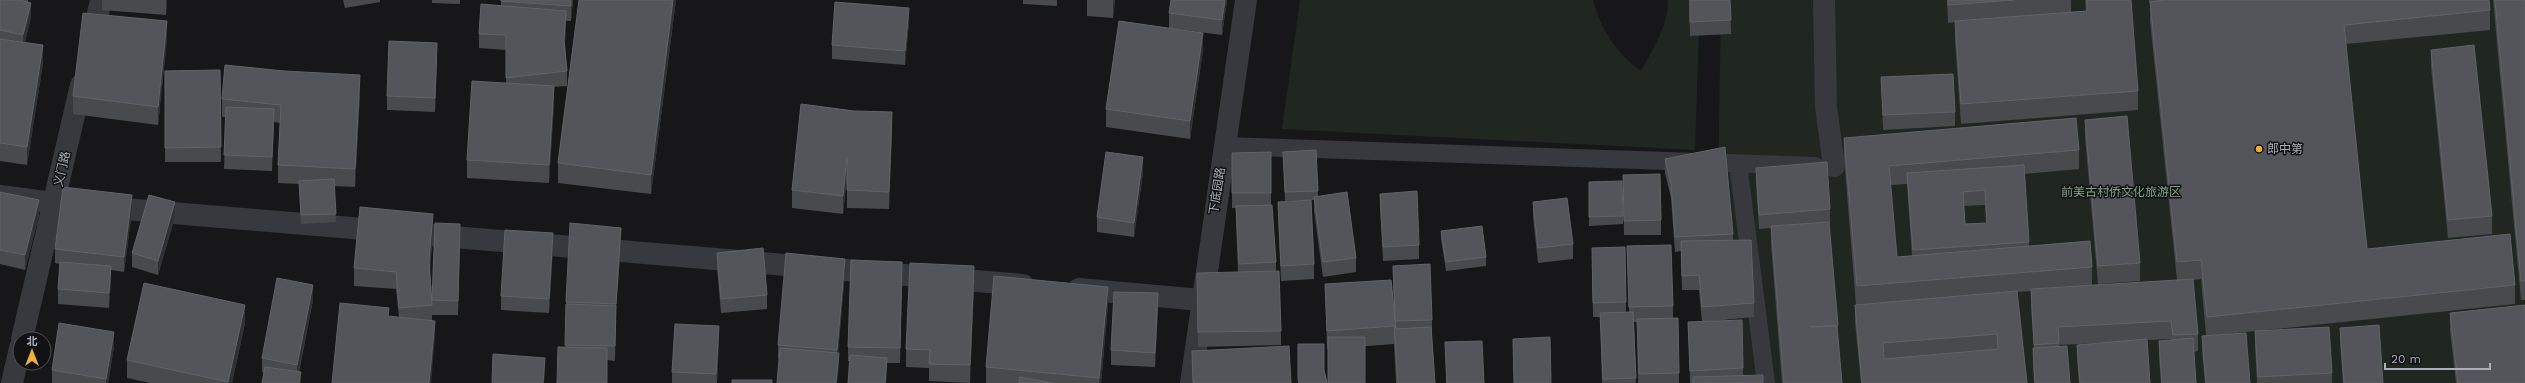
<svg xmlns="http://www.w3.org/2000/svg" width="2525" height="383" viewBox="0 0 2525 383" font-family="'Work Sans','Noto Sans SC',sans-serif">
	<style>
		.green { fill: #1f2720 }
		.lines { fill: none; stroke-linecap: round; stroke-linejoin: round }
		.lane { stroke: #38393e; stroke-width: 18 }
		.street { stroke: #38393e; stroke-width: 22 }
		.wall { fill: #484a4e; fill-rule: evenodd }
		.shaded-wall { fill: #303134 }
		.building { fill: #53555a; stroke: #606368; fill-rule: evenodd }
		.poi-dot { fill: #efb139; stroke: #121214; stroke-width: 1.5 }
		.labels { text-anchor: middle; stroke-width: 3; stroke-linejoin: round; paint-order: stroke }
		.poi-label { font-size: 12px; fill: #aaafb9; stroke: #121214; text-anchor: start }
		.street-label { font-size: 12px; fill: #aaafb9; stroke: #121214 }
		.park-label { font-size: 12px; fill: #81a483; stroke: #121214 }
	</style>
	<rect width="100%" height="100%" fill="#171719"/>
	<path class="green" d="M1300,0H1593C1600,28 1617,54 1641,71C1653,49 1668,26 1668,0H1700L1695,150L1282,129Z
		M1721,0H2525V383H1739L1718,195Z"/>
	<g class="lines">
		<path class="lane" d="M1224,146L1815,166
			M1738,164L1766,383"/>
		<path class="street" d="M1824,0L1826,107L1834,166
			M91,44L101,0
			M0,196L54,203L387,231
			M431,235L1023,285
			M1079,289L1201,300
			M22,339L81,85
			M12,383L20,348
			M1191,383L1246,0"/>
	</g>
	<path class="wall" d="M0,0H28V2L31,17L25,42L43,63L27,165L0,161Z
		M102,0H167L166,15L102,10Z
		M343,0H380V2L345,8Z
		M432,0H460V4L432,3Z
		M501,0H573L571,21H566L565,46L567,71V86L554,87V104L549,183L467,178V160L506,83V50L479,48V34L501,6Z
		M579,0H676L651,194L558,183V163Z
		M1023,0H1057V6L1023,4Z
		M1087,0H1115L1113,18L1087,16Z
		M1171,0H1227L1222,35L1169,28V13Z
		M1689,0H1730L1731,34L1690,36Z
		M1947,0H2071V12L2086,11L2085,0H2131L2138,91V110L1961,124L1955,40V22L1948,23Z
		M2149,0H2489L2490,10V30L2346,44L2367,249L2515,285V304L2258,331L2332,373V383H2257L2255,346V331L2228,334L2250,383H2205L2202,350V336L2206,335L2201,279L2193,280L2198,334V351L2194,352L2196,383H2161L2159,358V341L2171,340V339L2147,340L2150,383H2079L2077,359V345L2119,342L2059,345L2070,383H2034L2033,366V348H2034L2031,307V291L2017,292L2027,383H1861L1855,322V305H1856L1844,157V138L2079,150V169L2024,174L2029,246L2092,267V285L2177,280L2150,21V2H2149ZM1907,184L1912,256L1897,257L1891,185ZM1985,205L1986,223L1965,224L1964,206Z
		M2493,0H2525V300H2521Z
		M909,22L905,65L832,59V45Z
		M167,39L158,125L73,114V96Z
		M1203,50L1190,139L1106,127V109Z
		M2431,50L2492,216V234L2448,238L2431,67Z
		M437,57L435,112L387,110V96Z
		M220,70L221,162H165V71Z
		M1881,77L1955,112V126L1883,130Z
		M360,93L355,187L334,186L336,222L301,224L299,184L278,183V165L280,123L274,122L272,171L224,169L226,117H222V99Z
		M2085,120L2140,263V281L2098,284L2085,137Z
		M892,130L889,209L847,208V176L843,214L792,208V190Z
		M1316,150L1318,196L1356,258V272L1323,277L1314,211V200L1285,201L1283,152Z
		M1271,152V205L1276,262V271L1281,331V345L1198,347L1197,288L1238,272L1236,221V208H1232V153Z
		M1665,159L1733,234V240L1754,303V317L1702,322L1699,290H1682L1681,251L1675,252L1671,198L1665,173Z
		M1756,168L1830,209V224H1829L1838,325V338L1842,383H1782L1771,244V228L1759,229L1756,182Z
		M1143,172L1134,237L1097,232V217Z
		M1623,175L1661,220V235H1624Z
		M1589,182L1623,216V224L1589,226Z
		M0,192L39,215L25,270L0,264Z
		M1380,194L1419,245V259L1383,261L1380,208Z
		M1278,202L1314,264V279L1281,281L1278,216Z
		M1533,202L1573,244V259L1538,263L1533,217Z
		M132,210L124,272L111,270V280L109,308L58,304V289L60,264L55,263V249Z
		M175,217L158,275L132,267V253Z
		M433,231L430,270L432,299L460,238L458,315H432V321L435,339L399,317L396,289L354,286V268Z
		M1441,231L1486,257V266L1446,271L1441,239Z
		M621,242L616,311L615,361L607,360L565,347L566,302Z
		M1627,246L1673,306V318L1679,373V383H1638L1637,322H1634L1636,383H1602L1600,317H1593L1592,262L1626,302V312H1629Z
		M553,247L549,313L501,310V296Z
		M717,253L767,295V309L721,313L717,267Z
		M1393,266L1432,320V334L1435,383H1396L1394,344L1327,349L1325,284L1394,312Z
		M845,273L838,353L839,367L778,359V345Z
		M902,276L900,363H887L886,383H848L850,361H848V347Z
		M974,284L970,383L929,381V368L906,367V349Z
		M313,300L299,372L301,381V383H262L264,373L262,372V358Z
		M1108,304L1101,383H986V367Z
		M1158,308L1155,367L1111,365V350Z
		M2450,313L2525,383H2456L2450,330Z
		M1688,322L1743,368V376L1763,383H1690Z
		M245,323L232,383H150L127,378V360Z
		M2340,328L2383,383H2343L2340,342Z
		M1513,339L1551,383H1514Z
		M719,340L717,383H672V372Z
		M1445,342L1484,383H1446Z
		M114,346L108,383H52V370Z
		M1192,351L1291,383H1193Z"/>
	<path class="shaded-wall" d="M166,0H167L166,15Z
		M571,0H573L571,21Z
		M673,0H676L651,194V175Z
		M1113,0H1115L1113,18Z
		M1225,0H1227L1222,35V20Z
		M31,3V17L23,50V35Z
		M909,8V22L905,65V51Z
		M566,11V25L564,54V40Z
		M167,21V39L158,125V107Z
		M1203,33V50L1190,139V121Z
		M437,43V57L435,112V98Z
		M43,45V63L27,165V147Z
		M360,75V93L355,187V169Z
		M554,86V104L549,183V165Z
		M274,109V124L272,171V157Z
		M892,112V130L889,209V192Z
		M847,157V175L843,214V196Z
		M1143,157V172L1134,237V223Z
		M132,195V210L124,272V257Z
		M39,200V215L25,270V255Z
		M175,202V217L158,275V261Z
		M433,214V231L429,279V261Z
		M460,224V238L458,315V301Z
		M621,228V242L616,311L615,361L616,304Z
		M553,233V247L549,313V299Z
		M845,259V273L837,365V350Z
		M902,262V276L900,363V348Z
		M111,266V280L109,308V293Z
		M974,266V284L970,383V365Z
		M313,285V300L297,379V365Z
		M1108,287V304L1101,383H1099Z
		M1158,293V308L1155,367V353Z
		M245,305V323L232,383H228Z
		M435,321V339L431,383H429Z
		M719,326V340L716,383V374Z
		M114,332V346L108,383H106V379Z
		M839,353V367L837,383H836Z
		M545,358V372L544,383H543Z
		M887,358V373L886,383H885Z
		M301,372V383H299Z"/>
	<path class="building" d="M0,0H19L31,3L23,35L0,30Z
		M501,0H571V6L501,1Z
		M579,0H673L651,175L558,163Z
		M1171,0H1225L1222,20L1169,13Z
		M1690,0H1730L1731,20L1690,22Z
		M1948,0H2013L1948,5Z
		M2087,0H2131L2138,91L1961,104L1955,21L2087,11Z
		M2165,0H2489L2490,10L2344,25L2367,249L2510,234L2515,285L2207,317L2201,260L2177,262L2150,2Z
		M2495,0H2525V281H2521Z
		M835,2L909,8L905,51L832,45Z
		M481,4L566,11L564,40L567,71L506,78V35L479,34Z
		M83,13L167,21L158,107L73,96Z
		M1119,21L1203,33L1190,121L1106,109Z
		M0,39L43,45L27,147L0,143Z
		M389,41L437,43L435,98L387,96Z
		M2474,45L2492,216L2448,220L2431,50Z
		M225,65L284,71L360,75L355,169L278,165L281,105L222,99Z
		M220,70L221,147L165,148V71Z
		M1953,74L1955,112L1883,115L1881,77Z
		M472,81L554,86L549,165L467,160Z
		M801,104L854,111L892,112L889,192L847,190V157L843,196L792,190Z
		M226,107L274,109L272,157L224,155Z
		M2127,116L2140,263L2098,266L2085,120Z
		M2076,118L2079,150L1889,166L1897,257L2090,241L2092,267L1857,286L1844,138Z
		M1725,147L1733,234L1675,237L1671,184L1665,159Z
		M1316,150L1318,191L1285,192L1283,152Z
		M1106,152L1143,157L1134,223L1097,217Z
		M1271,152V193H1232V153Z
		M1827,162L1830,209L1759,215L1756,168Z
		M2024,165L2029,242L1913,250L1907,173ZM1985,190L1987,223L1965,224L1963,192Z
		M1660,174L1661,220L1624,221L1623,175Z
		M334,179L336,214L301,215L299,181Z
		M1622,181L1623,216L1589,217V182Z
		M63,187L132,195L124,257L55,249Z
		M1417,191L1419,245L1383,247L1380,194Z
		M0,192L39,200L25,255L0,250Z
		M1347,192L1356,258L1323,262L1314,197Z
		M149,195L175,202L158,261L132,253Z
		M1567,198L1573,244L1538,248L1533,202Z
		M1311,200L1314,264L1281,266L1278,202Z
		M1272,205L1276,262L1239,264L1236,206Z
		M360,207L433,214L429,261L432,305L399,308L396,272L354,268Z
		M1829,222L1838,325L1810,327L1837,326L1842,383H1784L1771,226Z
		M435,223L460,224L458,301L432,300Z
		M570,223L621,228L616,304L566,302Z
		M1482,226L1486,257L1446,262L1441,231Z
		M505,230L553,233L549,299L501,296Z
		M1751,240L1754,303L1702,307L1699,275L1682,276L1681,241Z
		M1671,245L1673,306L1629,307L1627,246Z
		M1625,247L1626,302L1593,303L1592,248Z
		M763,248L767,295L721,299L717,253Z
		M786,253L845,259L837,350L778,345Z
		M851,260L902,262L900,348L848,347Z
		M60,262L111,266L109,293L58,289Z
		M910,263L974,266L970,365L929,364L930,350L906,349Z
		M1430,264L1432,320L1395,321L1393,266Z
		M1279,271L1281,331L1198,332L1197,273Z
		M994,276L1108,287L1099,378L986,367Z
		M277,278L313,285L297,365L262,358Z
		M2193,279L2198,334L2173,335L2171,321L2058,327L2059,343L2034,345L2031,289Z
		M1391,280L1396,329L1431,327L1435,383H1398L1394,326L1327,331L1325,284Z
		M144,283L245,305L228,382L127,360Z
		M2017,291L2027,383H1862L1855,305ZM1997,334L1998,349L1884,359L1883,343Z
		M1114,292L1158,293L1155,353L1111,350Z
		M340,303L389,308L388,316L435,321L429,383H332Z
		M566,304L616,306L615,346L565,345Z
		M2525,305V383H2458L2450,313Z
		M1633,312L1636,378L1603,379L1600,313Z
		M1678,318L1679,373L1639,374L1637,319Z
		M1742,320L1743,368L1690,371L1688,322Z
		M59,323L114,332L106,379L52,370Z
		M675,324L719,326L716,374L672,372Z
		M2379,325L2383,383H2344L2340,328Z
		M2329,327L2332,373L2258,377L2255,331Z
		M2246,333L2250,383H2206L2202,336Z
		M1328,337H1365V383H1328Z
		M1550,337L1551,383H1514L1513,339Z
		M2193,338L2196,383H2162L2159,341Z
		M2147,339L2150,383H2080L2077,345Z
		M1482,341L1484,383H1447L1445,342Z
		M1298,344H1324V370L1327,383H1299L1298,379Z
		M1289,346L1291,383H1193L1192,351Z
		M2067,346L2070,383H2035L2033,348Z
		M558,347L607,348V383H557Z
		M780,348L839,353L836,383H777Z
		M493,354L545,358L543,383H492Z
		M850,355L887,358L885,383H848Z
		M265,367L301,372L299,383H262Z
		M1763,375V383H1693V377Z
		M1020,377L1052,383H1019Z
		M732,380H772V383H732Z"/>
	<circle class="poi-dot" cx="2259" cy="149" r="4"/>
	<g class="labels">
		<g class="poi-label">
			<text x="2267" y="153">郎中第</text>
		</g>
		<g class="street-label">
			<text transform="translate(62 169) rotate(-77)" y="4">义门路</text>
			<text transform="translate(1217 191) rotate(-81)" y="4">下底园路</text>
		</g>
		<g class="park-label">
			<text x="2121" y="196">前美古村侨文化旅游区</text>
		</g>
	</g>
	<g transform="translate(32 351)"><circle r="19" fill="#121214" stroke="#4f5156"/>
	<path d="M0-3L7 15L0 10L-7 15Z" fill="#efb139"/>
	<text y="-6" font-size="11" font-weight="bold" text-anchor="middle" fill="#aaafb9">北</text>
	</g>
	<path d="M2385 363v6h105v-6" fill="none" stroke="#aaafb9" stroke-width="2"/>
	<text x="2391" y="363" font-size="12" fill="#aaafb9" stroke="#121214" stroke-width="3" paint-order="stroke">20 m</text>
</svg>
